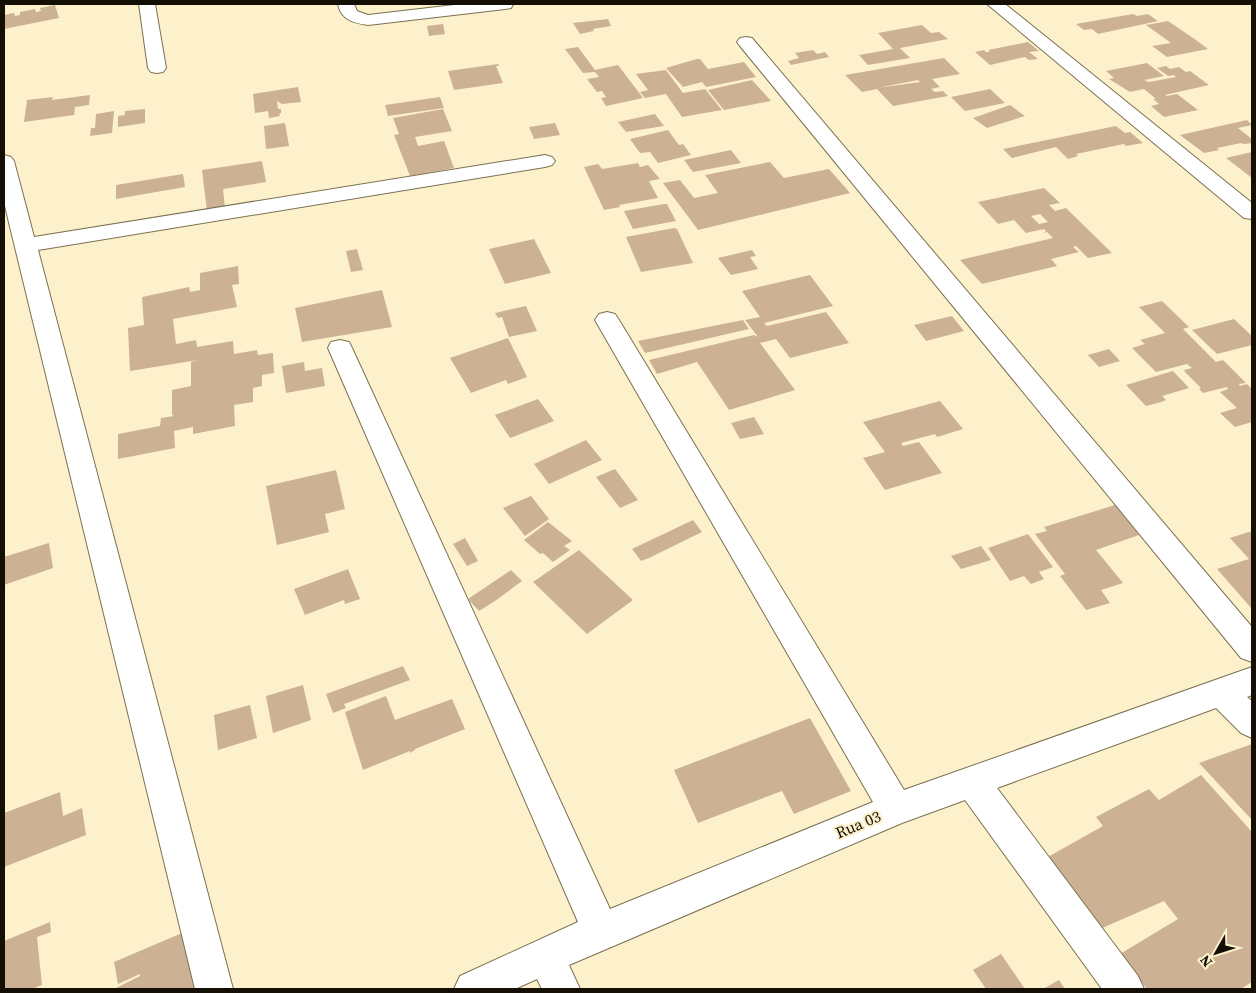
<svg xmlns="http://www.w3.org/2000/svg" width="1256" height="993" viewBox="0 0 1256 993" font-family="'Source Serif 4',serif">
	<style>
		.building { fill: #ccb195; fill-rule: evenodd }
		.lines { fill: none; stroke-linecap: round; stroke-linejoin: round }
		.minor-casing { stroke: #7b7050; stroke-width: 2 }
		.minor { fill: #fff; fill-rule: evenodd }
		.labels { text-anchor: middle; stroke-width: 4.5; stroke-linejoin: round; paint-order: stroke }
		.near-street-label { font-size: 16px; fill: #130f04; stroke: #fdf1cc }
	</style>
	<rect width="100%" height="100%" fill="#fdf1cc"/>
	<path class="building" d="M55,5L59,18L4,29V15L14,13L15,16L20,15V12L35,9L36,12L41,11L40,8Z
		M1133,14L1137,16L1148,14L1158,21L1098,34L1092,29L1084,30L1076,24Z
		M608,19L611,26L593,29L594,31L580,34L573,23Z
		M1168,21L1196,40L1208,49L1167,57L1152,46L1171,43L1146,25Z
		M443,24L445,34L429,36L427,26Z
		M922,25L931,33L939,32L948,39L900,48L910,58L868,65L859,55L893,49L878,33Z
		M1028,42L1039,51L1029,52L1038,59L1029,60L1025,57L990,65L975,52L984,50L986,52H990L988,50Z
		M578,47L595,70L618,65L643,98L606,106L601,98L606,97L602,91L597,92L587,79L599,77L595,72L583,73L565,49Z
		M813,50L817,54L825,52L829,57L791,65L788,61L799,58L795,53Z
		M944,58L960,74L932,79L940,87L931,89L935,92L943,91L948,96L893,106L877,89L862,92L845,75ZM918,80L920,82L877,88Z
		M697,59H700L708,69L744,62L756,77L706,87L702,82L683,87L666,68Z
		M1147,63L1164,76L1144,80L1149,82L1176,77L1174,75L1168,76L1157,68L1166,66L1170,69L1179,67L1186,72L1190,71L1209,85L1165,95L1167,96L1177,94L1198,110L1164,117L1151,106L1159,104L1153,99H1156L1144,89L1130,92L1109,79L1114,78L1106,71Z
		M498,64L499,66H496L503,83L454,90L448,71Z
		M666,70L683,93L705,89L722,110L682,117L666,94L645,98L640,92L648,90L636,74Z
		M752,80L771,101L724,110L708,90Z
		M298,87L301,102L282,104L277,101L278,109H281V113L279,114L280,116L269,118L268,111L255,113L253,94Z
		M990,89L1005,103L965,111L951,97Z
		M90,95L89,105L75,107L74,115L24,122L27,100L53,97L52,100Z
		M440,97L444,108L388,116L385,105Z
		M1010,105L1025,116L987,128L973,118Z
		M145,109V123L118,127V116L125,115V111Z
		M443,109L452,131L415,137L418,146L444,141L454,168L410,176L394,135L399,134L393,118Z
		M114,111L112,133L90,136L91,128H95L96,114Z
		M655,114L664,126L626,132L618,122Z
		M1247,120L1252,125L1238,128L1252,139V143L1244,144L1241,143L1217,148L1219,150L1204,153L1180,135Z
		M285,123L289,146L266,149L264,126Z
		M555,123L560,135L534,139L529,127Z
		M1116,126L1125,133L1130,132L1143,143L1126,146L1124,144L1076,154L1078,156L1068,159L1056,147L1012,158L1003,149Z
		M668,130L679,145L683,144L691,155L658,163L650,152L640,153L630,139Z
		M731,150L741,163L693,172L684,160Z
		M1252,152V178L1226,158Z
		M262,161L266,182L223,189L225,208L207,211L202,170Z
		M770,162L784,178L829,169L850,193L698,230L663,183L680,180L694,198L718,193L705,175Z
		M638,163L640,167L648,165L660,179L649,181L658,198L619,205L620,207L604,210L584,167L598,164L602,169Z
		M183,174L185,187L116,199V185Z
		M1044,188L1060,203L1049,205L1055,211L1066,208L1112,253L1088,258L1076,246L1073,247L1079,252L1051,259L1057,266L982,284L960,260L1053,238L1047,232L1043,233L1046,231L1044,229L1026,233L1014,220L998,224L978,202ZM1040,214L1048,222L1039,224L1031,216Z
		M664,204H667L676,221L633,229L624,211Z
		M674,228L677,229L693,263L641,272L626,237Z
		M534,239L551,273L505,284L489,249Z
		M357,249L363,270L351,272L346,251Z
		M752,250L756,256L750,257L758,269L731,275L718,258Z
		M238,266L239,284L232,285L237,307L173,319L176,344L196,340L197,347L233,341L234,354L257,350L258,355L273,353L274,373L262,375V386L253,388V402L234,405L235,426L193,434V427L174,431L175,448L118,459V434L160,426L161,418L174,416L172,415V390L191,386V362L198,360L130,371L128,328L144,325L142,297L189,287L190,292L200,290V273Z
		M810,275L833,306L764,323L767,326L826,312L849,343L790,358L776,339L760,343L795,390L729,410L697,362L657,374L649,360L754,335L758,337L745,320L760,317L742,291Z
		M382,290L392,327L302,342L295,308Z
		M1162,301L1189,327L1183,329L1216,362L1223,360L1246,383L1239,384L1240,386L1247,384L1252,389V422L1235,427L1220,413L1237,408L1220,392L1228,389L1227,387L1203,393L1199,389L1201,388L1185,372L1184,370L1192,368L1187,364L1156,372L1132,348L1145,344L1140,340L1165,333L1139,307Z
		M526,306L537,331L509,337L502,317L498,318L495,313Z
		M952,316L964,331L926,341L914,325Z
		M1234,319L1252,336V345L1217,354L1192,330Z
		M743,320L749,329L645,353L638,341Z
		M508,338L527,377L508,384L506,380L471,393L450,358Z
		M1109,349L1120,361L1099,367L1088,355Z
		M304,362L305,371L322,368L325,386L286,393L282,366Z
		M1173,371L1189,388L1162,396L1166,400L1161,402L1146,406L1126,385Z
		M538,399L554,421L510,438L495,415Z
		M940,401L963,429L937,437L935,434L901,443L903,446L919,442L942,473L885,490L863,458L885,452L863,422Z
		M754,417L764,434L740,439L731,423Z
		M586,440L602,460L549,484L534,464Z
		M615,469L638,500L620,508L596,477Z
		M336,470L345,509L325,514L329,532L277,545L266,486Z
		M531,496L549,519L525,536L503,508Z
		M1115,505L1139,535L1096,550L1123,583L1101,590L1110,603L1086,610L1060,576L1065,574L1035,534L1047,531L1044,527Z
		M693,520L702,532L649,558L641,561L632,549Z
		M548,522L572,541L564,546L570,550L553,562L543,553L540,554L524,540Z
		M1252,531V609L1217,569L1249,559L1230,538Z
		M1028,534L1053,567L1039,572L1044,579L1031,584L1024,576L1010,581L988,548Z
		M465,538L478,561L467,566L453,544Z
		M49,543L53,568L4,585V557Z
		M981,546L991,560L961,569L951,556Z
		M579,550L633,600L587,634L533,582Z
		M348,569L360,599L345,604L344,600L305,615L294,589Z
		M511,570L522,581L495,601L479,611L468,599Z
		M403,666L410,680L344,704L346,708L333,713L326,694Z
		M303,685L311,720L273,733L266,696Z
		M386,696L395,720L452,699L465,729L415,749V750L410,753V751L363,770L345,712Z
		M250,705L257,738L218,750L214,715Z
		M810,718L851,791L794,814L782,791L698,823L674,770Z
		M1252,744V820L1199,763Z
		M1201,775L1252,832V982L1241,989H1147L1120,954L1178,919L1164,901L1100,929L1046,858L1103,826L1096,817L1149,789L1159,800Z
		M60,792L63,816L82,808L86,835L4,867V813Z
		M50,922L51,932L37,937L42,985L32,989H4V941Z
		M182,933L196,989H114L140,976V974L118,984L114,962Z
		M1001,954L1025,989H986L973,970Z
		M1059,980L1065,989H1043Z"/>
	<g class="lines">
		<defs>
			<path id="minor" d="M139,4H155L166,68L163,72L157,73L151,72L148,68Z
				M338,4H354L357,11L368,15L463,4H513L511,8L505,9L368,25C354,23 341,20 338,4Z
				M987,4H1005L1252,203V219L1244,218Z
				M746,37L752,38L1252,627V662L1241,658L740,46L737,42L740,38Z
				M4,155L11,157L14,161L34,237L545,155L552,157L555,161L552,165L545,167L38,250L233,989H195L4,202Z
				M607,312L615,314L619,320L904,790L1252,667V695L1247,697L1252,701V738L1241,733L1216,708L997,788L1138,976L1144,989H1102L965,800L902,823L569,965L580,989H542L537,979L515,989H454L460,976L578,922L328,348L331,342L340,340L349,342L352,348L610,909L873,802L595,320L599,314Z"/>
		</defs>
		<use href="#minor" class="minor-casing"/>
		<use href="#minor" class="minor"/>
	</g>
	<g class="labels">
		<g class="near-street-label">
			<text transform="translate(858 824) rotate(-23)" y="6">Rua 03</text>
		</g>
	</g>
	<rect width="1256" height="993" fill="none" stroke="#130f04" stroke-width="10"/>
	<g transform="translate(1216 953) rotate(231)" stroke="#fdf1cc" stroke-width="4" paint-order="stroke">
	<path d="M0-4L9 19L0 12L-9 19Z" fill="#130f04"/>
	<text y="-8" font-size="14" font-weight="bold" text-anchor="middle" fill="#130f04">N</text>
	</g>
</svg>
